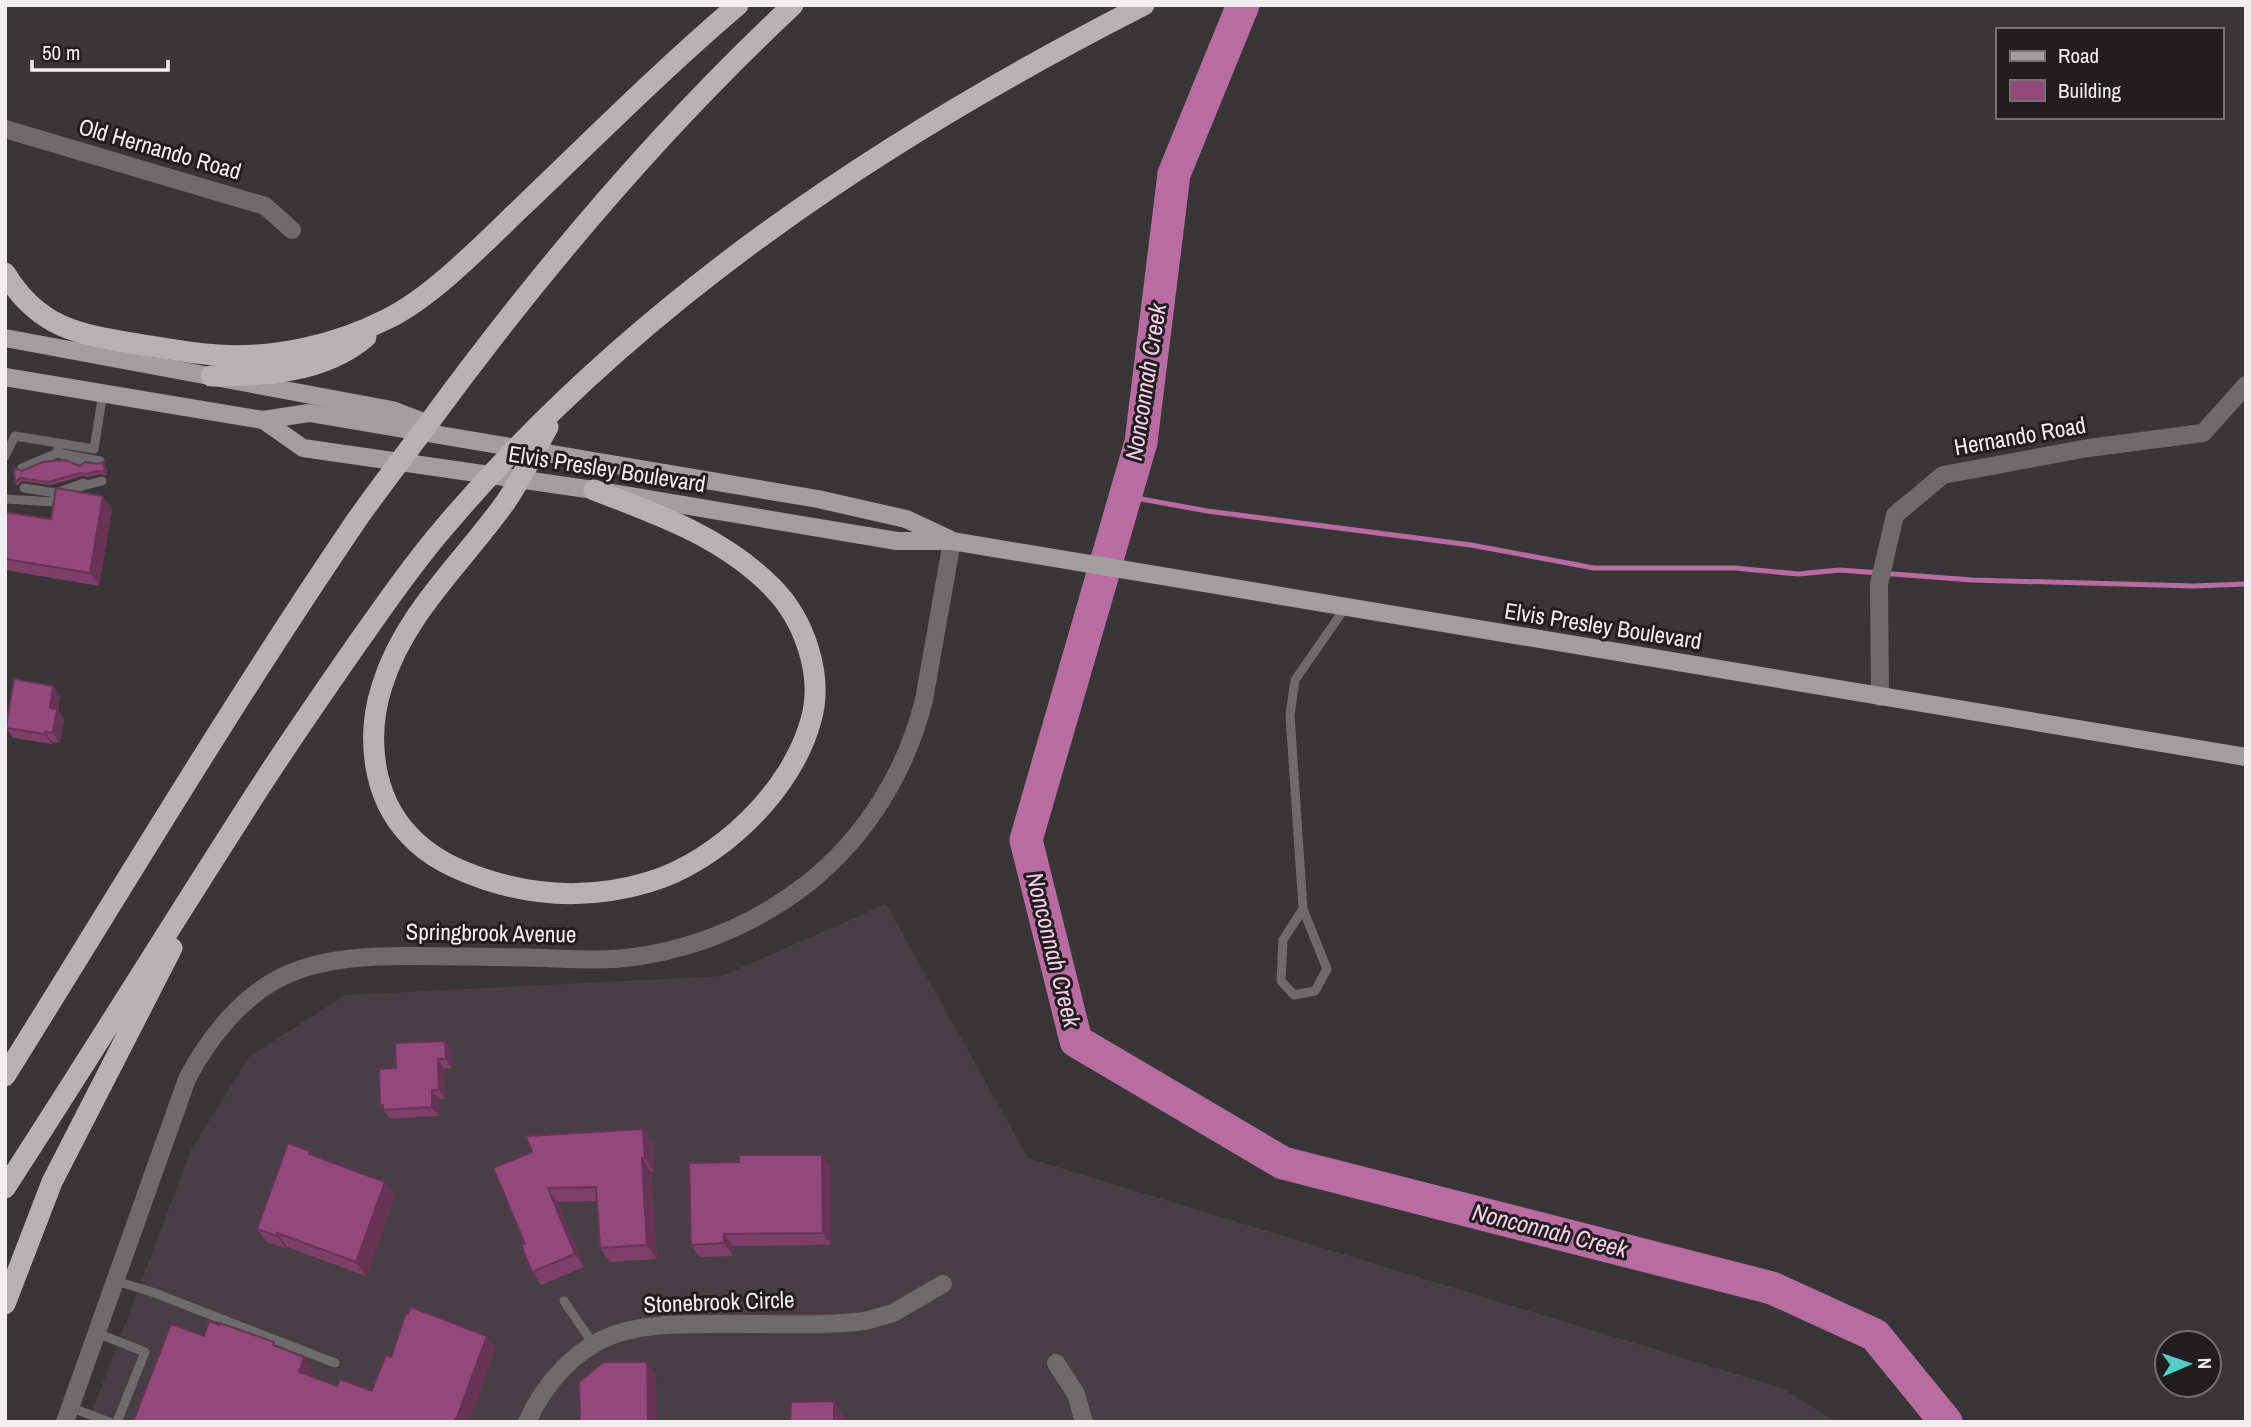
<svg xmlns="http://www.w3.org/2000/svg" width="2251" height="1427" viewBox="0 0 2251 1427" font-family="'Archivo Narrow',sans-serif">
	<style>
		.built { fill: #473f44 }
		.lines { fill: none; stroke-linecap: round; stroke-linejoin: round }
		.stream { stroke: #b96ca1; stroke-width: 5 }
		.river { stroke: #b96ca1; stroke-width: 33 }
		.service { stroke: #6d6b6c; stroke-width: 9 }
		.minor { stroke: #6d6b6c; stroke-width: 18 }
		.primary { stroke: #a19ea0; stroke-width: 18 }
		.motorway { stroke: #b6b2b4; stroke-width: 21 }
		.wall { fill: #7e3f6b }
		.shaded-wall { fill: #673357 }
		.building { fill: #93497c; stroke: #673357; stroke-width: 2 }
		.labels { text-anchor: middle; stroke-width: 6; stroke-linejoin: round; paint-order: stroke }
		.street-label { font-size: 23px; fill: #f1eef0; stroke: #201e1f }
		.water-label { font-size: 24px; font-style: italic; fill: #fbd0eb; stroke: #201e1f }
	</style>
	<rect width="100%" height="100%" fill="#393638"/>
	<path class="built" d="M886,904L1028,1158L1782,1388L1836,1422H88L191,1150L249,1057L345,995L722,976Z"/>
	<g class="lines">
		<path class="stream" d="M1125,496L1207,511L1471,545L1594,568H1734L1798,574L1840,570L1972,580L2194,586L2246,584"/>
		<path class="river" d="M1243,5L1174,174L1141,442L1026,840L1076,1041L1283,1163L1772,1288L1875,1335L1946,1422"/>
		<path class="service" d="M58,443L94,449L103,393
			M5,456L15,436L58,443V453L22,468
			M82,462L58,453L100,461
			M84,483L56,493L102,481
			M5,499L54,502L56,493L24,488
			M1303,909L1327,969L1315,991L1294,995L1281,981L1283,940L1303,909L1290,715L1295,680L1345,608
			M116,1281L152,1292L335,1363
			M564,1301L594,1345
			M97,1333L145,1352L117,1422
			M70,1407L109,1422"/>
		<path class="minor" d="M5,129L265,206L292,230
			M1880,697L1879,584L1895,515L1943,475L2088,448L2203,433L2246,385
			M1056,1363L1076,1394L1084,1422
			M65,1422L187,1079C209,1037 243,994 288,974C325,958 368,956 407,956C453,956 499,957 544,958C574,959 605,961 634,957C698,948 756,923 807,884C866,837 906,772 924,700L952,541
			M527,1422C544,1384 575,1348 616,1334C646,1324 679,1324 710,1324C761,1323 814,1327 865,1321L893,1313L943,1284"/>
		<path class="primary" d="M5,338L392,410L431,425
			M5,377L263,420L309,413L818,499L906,519L949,539
			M263,420L303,448L594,490L897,541H952L2246,757"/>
		<path class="motorway" d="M5,273C40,331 83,335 144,345C169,349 193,354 218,355C274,359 336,345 387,319C434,296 487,240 525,204C595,137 664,68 738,5
			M211,376C263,376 324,373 366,337
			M548,427C533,454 520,483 502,507C459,566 404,615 382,686C366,736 372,796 409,835C430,858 457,870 487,880C540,897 596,898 649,882C719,861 792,791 811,720C824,675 804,619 772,587C723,537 657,514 594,490
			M5,1076C121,890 233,702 356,521C379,488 404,456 428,424C537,275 658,131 793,5
			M5,1188C86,1063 164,937 244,812C280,755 318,700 357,644C384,606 411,566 442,530C632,304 883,138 1144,5
			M5,1304L52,1182L172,948"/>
	</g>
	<path class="wall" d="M97,464L106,465L107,476L101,474L88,477L82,476L51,485L22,481L17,486L15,483L22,471Z
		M103,496L112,510L99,586L5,570V512L51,519Z
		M53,686L60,696L58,710L64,719L60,743L52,742V744L13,738L6,728Z
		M445,1041L452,1050V1068L444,1069L445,1099H438L439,1116L390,1119L380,1105L396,1068Z
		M653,1142L654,1171L651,1172L657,1259L610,1262L600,1248L597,1201L557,1202L584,1267L541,1285L532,1272L525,1244L532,1152Z
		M310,1151L313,1156L385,1182L395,1196L366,1276L287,1247L286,1249L267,1242L257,1229Z
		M831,1167V1245L733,1246V1256L699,1257L691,1245Z"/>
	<path class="shaded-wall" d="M103,462L106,465L107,476L104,472Z
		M103,496L112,510L99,586L90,573Z
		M53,686L60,696L58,710L64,719L60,743L53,733L50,708Z
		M45,732L52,742V744L45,734Z
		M445,1041L452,1050V1068L446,1059Z
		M438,1059L444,1069L445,1099L439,1090Z
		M432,1090L438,1099L439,1116L432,1107Z
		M643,1129L653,1142L654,1171L645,1158Z
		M822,1155L831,1167V1245L823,1233Z
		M642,1158L651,1172L657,1259L647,1245Z
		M385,1182L395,1196L366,1276L356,1262Z
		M548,1188L557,1202L584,1267L575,1254Z
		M277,1233L287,1247L286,1249L277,1236Z
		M724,1234L733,1246V1256L724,1243Z
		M487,1336L496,1349L469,1422H455Z
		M304,1357L313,1370L308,1385L299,1372Z
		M647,1362L656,1375L657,1422H648Z
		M834,1401L843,1415L844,1422H834Z"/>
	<path class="building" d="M65,460L80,466L85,462L97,464L103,462L104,472L99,471L86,474L80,473L49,482L20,478L15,483L14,468L22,471L43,462Z
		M56,488L103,496L90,573L5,559V512L51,519Z
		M14,679L53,686L50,708L57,709L53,733L45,732V734L6,728Z
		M445,1041L446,1059H438L439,1090H432V1107L383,1110V1105H380L379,1069L396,1068L395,1043Z
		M643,1129L645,1158H642L647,1245L600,1248L596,1187L548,1188L575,1254L532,1272L521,1245L525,1244L493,1168L532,1152L526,1136Z
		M288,1143L310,1151L309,1154L385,1182L356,1262L277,1233V1236L257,1229Z
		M739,1155H822L823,1233L724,1234V1243L691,1245L689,1163L739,1162Z
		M411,1307L487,1336L455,1422H133L171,1324L204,1336L209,1321L219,1325L220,1323L274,1342L273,1345L304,1357L299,1372L337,1386L340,1379L370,1390H372L386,1355L391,1357L406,1313L408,1314Z
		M603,1362H647L648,1422H580L579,1382Z
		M834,1401V1422H790L791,1402Z"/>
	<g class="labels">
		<g class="street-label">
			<text transform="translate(160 149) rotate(16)" y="8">Old Hernando Road</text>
			<text transform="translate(2020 436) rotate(-10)" y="8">Hernando Road</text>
			<text transform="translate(607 469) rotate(9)" y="8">Elvis Presley Boulevard</text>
			<text transform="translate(1603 626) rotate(9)" y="8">Elvis Presley Boulevard</text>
			<text transform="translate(491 933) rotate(1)" y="8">Springbrook Avenue</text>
			<text transform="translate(719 1302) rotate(-2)" y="8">Stonebrook Circle</text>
		</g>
		<g class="water-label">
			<text transform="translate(1146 382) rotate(-81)" y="8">Nonconnah Creek</text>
			<text transform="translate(1053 950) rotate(76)" y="8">Nonconnah Creek</text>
			<text transform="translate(1550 1231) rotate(14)" y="8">Nonconnah Creek</text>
		</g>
	</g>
	<rect width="2251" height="1427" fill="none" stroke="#f1eef0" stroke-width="14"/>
	<rect x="1996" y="28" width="228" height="91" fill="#201e1f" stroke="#747173" stroke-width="2"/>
	<rect x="2010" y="51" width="35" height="10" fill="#a19ea0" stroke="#747173" stroke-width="2"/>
	<text x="2058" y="63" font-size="21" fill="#f1eef0">Road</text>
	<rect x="2010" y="80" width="35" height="21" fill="#93497c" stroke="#747173" stroke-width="2"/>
	<text x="2058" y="98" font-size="21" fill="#f1eef0">Building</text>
	<g transform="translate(2188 1364) rotate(88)"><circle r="33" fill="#201e1f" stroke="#747173" stroke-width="2"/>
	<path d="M0-5L12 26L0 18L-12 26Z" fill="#54cdc7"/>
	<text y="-10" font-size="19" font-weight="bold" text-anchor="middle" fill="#f1eef0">N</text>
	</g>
	<path d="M32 60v10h136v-10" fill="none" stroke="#f1eef0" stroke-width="3.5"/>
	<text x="42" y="60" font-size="21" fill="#f1eef0" stroke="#201e1f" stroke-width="5" paint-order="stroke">50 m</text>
</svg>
